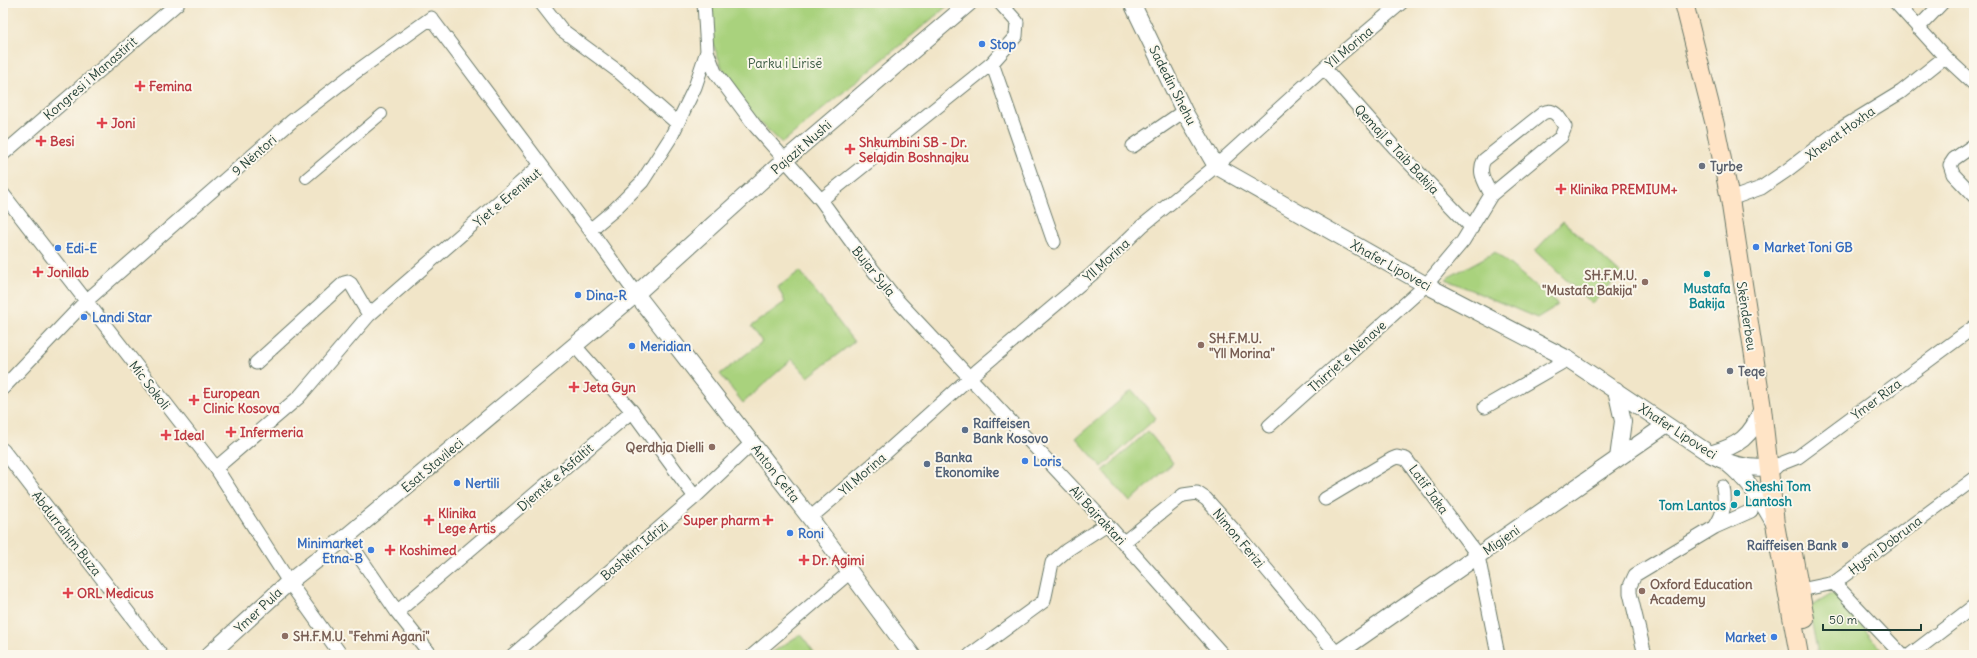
<svg xmlns="http://www.w3.org/2000/svg" width="1977" height="658" viewBox="0 0 1977 658" font-family="Delius,sans-serif">
	<style>
		.green { fill: #a9d27d; stroke: #648858 }
		.lines { fill: none; stroke-linecap: round; stroke-linejoin: round }
		.pedestrian-casing { stroke: #687868; stroke-width: 12 }
		.minor-casing { stroke: #687868; stroke-width: 15 }
		.tertiary-casing { stroke: #687868; stroke-width: 18 }
		.secondary-casing { stroke: #687868; stroke-width: 20 }
		.pedestrian { stroke: #fff; stroke-width: 10 }
		.minor { stroke: #fff; stroke-width: 13 }
		.tertiary { stroke: #fff; stroke-width: 16 }
		.secondary { stroke: #ffe4c6; stroke-width: 18 }
		.shop-dot { fill: #3f7fe0; stroke: #fbf7ec; stroke-width: 1.5 }
		.health-dot { fill: #e0444e; stroke: #fbf7ec; stroke-width: 1.5 }
		.worship-dot { fill: #6b7280; stroke: #fbf7ec; stroke-width: 1.5 }
		.culture-dot { fill: #0f9aa8; stroke: #fbf7ec; stroke-width: 1.5 }
		.education-dot { fill: #8d6e63; stroke: #fbf7ec; stroke-width: 1.5 }
		.service-dot { fill: #5c6f8a; stroke: #fbf7ec; stroke-width: 1.5 }
		.labels { text-anchor: middle; stroke-width: 4; stroke-linejoin: round; paint-order: stroke }
		.shop-label { font-size: 13px; font-weight: bold; fill: #366cbe; stroke: #fbf7ec; text-anchor: start }
		.street-label { font-size: 13px; fill: #1f3d34; stroke: #fbf7ec }
		.park-label { font-size: 13px; fill: #3b5b43; stroke: #fbf7ec }
		.health-label { font-size: 13px; font-weight: bold; fill: #be3a42; stroke: #fbf7ec; text-anchor: start }
		.worship-label { font-size: 13px; font-weight: bold; fill: #5b616d; stroke: #fbf7ec; text-anchor: start }
		.education-label { font-size: 13px; font-weight: bold; fill: #785e54; stroke: #fbf7ec; text-anchor: start }
		.culture-label { font-size: 13px; font-weight: bold; fill: #0d838f; stroke: #fbf7ec }
		.service-label { font-size: 13px; font-weight: bold; fill: #4e5e75; stroke: #fbf7ec; text-anchor: start }
	</style>
	<rect width="100%" height="100%" fill="#fbf7ec"/>
	<filter id="ink" filterUnits="userSpaceOnUse"><feTurbulence type="fractalNoise" baseFrequency=".025" numOctaves="2"/><feDisplacementMap in="SourceGraphic" scale="8" xChannelSelector="R" yChannelSelector="G"/><feConvolveMatrix kernelMatrix="1 2 1 2 8 2 1 2 1" color-interpolation-filters="sRGB"/></filter>
	<filter id="wash" filterUnits="userSpaceOnUse"><feTurbulence type="fractalNoise" baseFrequency=".012" numOctaves="4" result="noise"/><feDisplacementMap in="SourceGraphic" scale="16" xChannelSelector="R" yChannelSelector="G"/><feGaussianBlur stdDeviation="0.9" result="paint"/><feColorMatrix in="noise" values="0 0 0 0 0 0 0 0 0 0 0 0 0 0 0 0 0 1.4 0 .05"/><feComposite in="paint" operator="in"/></filter>
	<g filter="url(#wash)">
		<rect width="100%" height="100%" fill="#f1e5c8"/>
		<path class="green" d="M712,3H951L782,143L734,98L708,31Z
			M1563,221L1621,274L1592,304L1535,251Z
			M1495,252L1558,305L1537,318L1445,279Z
			M800,271L854,342L808,377L792,359L743,403L720,374L762,342L751,326L785,302L778,287Z
			M1132,390L1156,418L1102,467L1076,438Z
			M1148,431L1173,463L1130,502L1103,471Z
			M1835,592L1885,655H1818L1809,608Z
			M801,634L816,655H768Z"/>
	</g>
	<g filter="url(#ink)">
		<g class="lines">
			<defs>
				<path id="pedestrian" d="M306,178L382,114"/>
				<path id="minor" d="M541,3L562,30L619,72L677,123
					M1896,3L1945,57L1974,84
					M1918,28L1942,3
					M707,51L715,72L756,127L821,200L861,255L897,300L1107,524L1223,655
					M992,63L1054,242
					M1324,68L1394,147L1472,228
					M1974,145L1954,159L1950,165L1953,174L1974,196
					M1133,146L1184,111
					M3,154L178,3
					M3,194L216,468L289,582L341,655
					M1730,199L1761,188L1786,171L1842,128L1901,92L1945,57
					M821,200L992,63L1016,36L1017,22L1000,3
					M590,230L614,210L642,182L671,137L695,87L707,51L704,3
					M574,345L632,411
					M256,363L344,283L348,282L351,284L369,315
					M3,388L85,302L292,121L353,74L431,18L590,230L636,294
					M1485,407L1568,359
					M1269,426L1426,285L1463,241L1491,195L1561,137L1565,127C1560,118 1554,107 1543,113L1484,160C1477,173 1486,183 1491,195
					M3,450L161,655
					M1775,466L1798,457L1974,327
					M216,468L299,397L369,315L541,165
					M1325,499L1392,459L1397,457L1406,459L1478,556L1498,655
					M810,518L871,466L977,371L1092,274L1142,226L1216,166L1324,68L1401,3
					M1715,527C1724,513 1726,503 1723,487
					M346,537L397,612L431,655
					M1124,542L1183,495L1197,493L1206,499L1233,529L1337,654
					M1834,583L1902,655
					M1791,592L1834,583L1974,479
					M397,612L632,411L695,497
					M513,655L695,497L752,443
					M753,655L850,572
					M970,655L1044,601L1052,563L1067,550L1107,524
					M1645,655L1630,593V586L1635,575L1715,527L1751,511
					M1910,655L1974,606"/>
				<path id="tertiary" d="M1132,3L1184,111L1216,166L1426,285L1568,359L1710,454C1730,465 1751,471 1775,466
					M636,294L810,518L912,655
					M1616,390L1623,421L1618,458
					M1710,454C1738,446 1752,437 1762,408
					M1727,463C1748,480 1761,499 1774,523
					M209,655L289,582L346,537L636,294L778,166L969,3
					M1335,655L1666,425"/>
				<path id="secondary" d="M1684,3L1715,125L1730,199L1762,408L1775,524L1799,655
					M1793,554L1805,619"/>
			</defs>
			<use href="#pedestrian" class="pedestrian-casing"/>
			<use href="#minor" class="minor-casing"/>
			<use href="#tertiary" class="tertiary-casing"/>
			<use href="#secondary" class="secondary-casing"/>
			<use href="#pedestrian" class="pedestrian"/>
			<use href="#minor" class="minor"/>
			<use href="#tertiary" class="tertiary"/>
			<use href="#secondary" class="secondary"/>
		</g>
	</g>
	<g class="shop-dot">
		<circle cx="982" cy="44" r="4"/>
		<circle cx="1756" cy="247" r="4"/>
		<circle cx="58" cy="248" r="4"/>
		<circle cx="578" cy="295" r="4"/>
		<circle cx="84" cy="317" r="4"/>
		<circle cx="632" cy="346" r="4"/>
		<circle cx="1025" cy="461" r="4"/>
		<circle cx="457" cy="483" r="4"/>
		<circle cx="790" cy="533" r="4"/>
		<circle cx="371" cy="550" r="4"/>
		<circle cx="1774" cy="637" r="4"/>
	</g>
	<g class="health-dot">
		<path d="M138 80h4v4h4v4h-4v4h-4v-4h-4v-4h4z"/>
		<path d="M100 117h4v4h4v4h-4v4h-4v-4h-4v-4h4z"/>
		<path d="M39 135h4v4h4v4h-4v4h-4v-4h-4v-4h4z"/>
		<path d="M848 143h4v4h4v4h-4v4h-4v-4h-4v-4h4z"/>
		<path d="M1559 183h4v4h4v4h-4v4h-4v-4h-4v-4h4z"/>
		<path d="M36 266h4v4h4v4h-4v4h-4v-4h-4v-4h4z"/>
		<path d="M572 381h4v4h4v4h-4v4h-4v-4h-4v-4h4z"/>
		<path d="M192 394h4v4h4v4h-4v4h-4v-4h-4v-4h4z"/>
		<path d="M229 426h4v4h4v4h-4v4h-4v-4h-4v-4h4z"/>
		<path d="M164 429h4v4h4v4h-4v4h-4v-4h-4v-4h4z"/>
		<path d="M427 514h4v4h4v4h-4v4h-4v-4h-4v-4h4z"/>
		<path d="M766 514h4v4h4v4h-4v4h-4v-4h-4v-4h4z"/>
		<path d="M388 544h4v4h4v4h-4v4h-4v-4h-4v-4h4z"/>
		<path d="M802 554h4v4h4v4h-4v4h-4v-4h-4v-4h4z"/>
		<path d="M66 587h4v4h4v4h-4v4h-4v-4h-4v-4h4z"/>
	</g>
	<g class="worship-dot">
		<circle cx="1702" cy="166" r="4"/>
		<circle cx="1730" cy="371" r="4"/>
	</g>
	<g class="culture-dot">
		<circle cx="1707" cy="274" r="4"/>
		<circle cx="1737" cy="493" r="4"/>
		<circle cx="1734" cy="505" r="4"/>
	</g>
	<g class="education-dot">
		<circle cx="1645" cy="282" r="4"/>
		<circle cx="1201" cy="345" r="4"/>
		<circle cx="712" cy="447" r="4"/>
		<circle cx="1642" cy="591" r="4"/>
		<circle cx="285" cy="636" r="4"/>
	</g>
	<g class="service-dot">
		<circle cx="965" cy="430" r="4"/>
		<circle cx="927" cy="464" r="4"/>
		<circle cx="1845" cy="545" r="4"/>
	</g>
	<g class="labels">
		<g class="shop-label">
			<text x="990" y="49">Stop</text>
			<text x="1764" y="252">Market Toni GB</text>
			<text x="66" y="253">Edi-E</text>
			<text x="586" y="300">Dina-R</text>
			<text x="92" y="322">Landi Star</text>
			<text x="640" y="351">Meridian</text>
			<text x="1033" y="466">Loris</text>
			<text x="465" y="488">Nertili</text>
			<text x="798" y="538">Roni</text>
			<text x="363" y="548" text-anchor="end">Minimarket<tspan x="363" dy="15">Etna-B</tspan></text>
			<text x="1766" y="642" text-anchor="end">Market</text>
		</g>
		<g class="street-label">
			<text transform="translate(1349 47) rotate(-40)" y="5">Yll Morina</text>
			<text transform="translate(90 78) rotate(-41)" y="5">Kongresi i Manastirit</text>
			<text transform="translate(1173 85) rotate(63)" y="5">Sadedin Shehu</text>
			<text transform="translate(1840 133) rotate(-36)" y="5">Xhevat Hoxha</text>
			<text transform="translate(801 147) rotate(-41)" y="5">Pajazit Nushi</text>
			<text transform="translate(1397 149) rotate(47)" y="5">Qemajl e Taib Bakija</text>
			<text transform="translate(254 155) rotate(-41)" y="5">9 Nëntori</text>
			<text transform="translate(507 197) rotate(-40)" y="5">Yjet e Erenikut</text>
			<text transform="translate(1106 260) rotate(-42)" y="5">Yll Morina</text>
			<text transform="translate(1391 265) rotate(29)" y="5">Xhafer Lipoveci</text>
			<text transform="translate(874 271) rotate(51)" y="5">Bujar Syla</text>
			<text transform="translate(1747 316) rotate(81)" y="5">Skënderbeu</text>
			<text transform="translate(1347 356) rotate(-42)" y="5">Thirrjet e Nënave</text>
			<text transform="translate(150 385) rotate(52)" y="5">Mic Sokoli</text>
			<text transform="translate(1876 399) rotate(-37)" y="5">Ymer Riza</text>
			<text transform="translate(1678 431) rotate(33)" y="5">Xhafer Lipoveci</text>
			<text transform="translate(432 465) rotate(-40)" y="5">Esat Stavileci</text>
			<text transform="translate(776 473) rotate(52)" y="5">Anton Çetta</text>
			<text transform="translate(862 474) rotate(-41)" y="5">Yll Morina</text>
			<text transform="translate(555 477) rotate(-41)" y="5">Djemtë e Asfaltit</text>
			<text transform="translate(1429 489) rotate(54)" y="5">Latif Jaka</text>
			<text transform="translate(1098 515) rotate(47)" y="5">Ali Bajraktari</text>
			<text transform="translate(67 533) rotate(52)" y="5">Abdurrahim Buza</text>
			<text transform="translate(1239 538) rotate(50)" y="5">Nimon Ferizi</text>
			<text transform="translate(1501 540) rotate(-35)" y="5">Migjeni</text>
			<text transform="translate(1885 545) rotate(-37)" y="5">Hysni Dobruna</text>
			<text transform="translate(634 550) rotate(-41)" y="5">Bashkim Idrizi</text>
			<text transform="translate(258 610) rotate(-43)" y="5">Ymer Pula</text>
		</g>
		<g class="park-label">
			<text x="785" y="68">Parku i Lirisë</text>
		</g>
		<g class="health-label">
			<text x="149" y="91">Femina</text>
			<text x="111" y="128">Joni</text>
			<text x="50" y="146">Besi</text>
			<text x="859" y="147">Shkumbini SB - Dr.<tspan x="859" dy="15">Selajdin Boshnajku</tspan></text>
			<text x="1570" y="194">Klinika PREMIUM+</text>
			<text x="47" y="277">Jonilab</text>
			<text x="583" y="392">Jeta Gyn</text>
			<text x="203" y="398">European<tspan x="203" dy="15">Clinic Kosova</tspan></text>
			<text x="240" y="437">Infermeria</text>
			<text x="174" y="440">Ideal</text>
			<text x="438" y="518">Klinika<tspan x="438" dy="15">Lege Artis</tspan></text>
			<text x="760" y="525" text-anchor="end">Super pharm</text>
			<text x="399" y="555">Koshimed</text>
			<text x="812" y="565">Dr. Agimi</text>
			<text x="77" y="598">ORL Medicus</text>
		</g>
		<g class="worship-label">
			<text x="1710" y="171">Tyrbe</text>
			<text x="1738" y="376">Teqe</text>
		</g>
		<g class="education-label">
			<text x="1637" y="280" text-anchor="end">SH.F.M.U.<tspan x="1637" dy="15">"Mustafa Bakija"</tspan></text>
			<text x="1209" y="343">SH.F.M.U.<tspan x="1209" dy="15">"Yll Morina"</tspan></text>
			<text x="704" y="452" text-anchor="end">Qerdhja Dielli</text>
			<text x="1650" y="589">Oxford Education<tspan x="1650" dy="15">Academy</tspan></text>
			<text x="293" y="641">SH.F.M.U. "Fehmi Agani"</text>
		</g>
		<g class="culture-label">
			<text x="1707" y="293">Mustafa<tspan x="1707" dy="15">Bakija</tspan></text>
			<text x="1745" y="491" text-anchor="start">Sheshi Tom<tspan x="1745" dy="15">Lantosh</tspan></text>
			<text x="1726" y="510" text-anchor="end">Tom Lantos</text>
		</g>
		<g class="service-label">
			<text x="973" y="428">Raiffeisen<tspan x="973" dy="15">Bank Kosovo</tspan></text>
			<text x="935" y="462">Banka<tspan x="935" dy="15">Ekonomike</tspan></text>
			<text x="1837" y="550" text-anchor="end">Raiffeisen Bank</text>
		</g>
	</g>
	<rect width="1977" height="658" fill="none" stroke="#fbf7ec" stroke-width="16"/>
	<path d="M1823 624v6h98v-6" fill="none" stroke="#1f3d34" stroke-width="2"/>
	<text x="1829" y="624" font-size="12" fill="#1f3d34" stroke="#fbf7ec" stroke-width="3" paint-order="stroke">50 m</text>
</svg>
